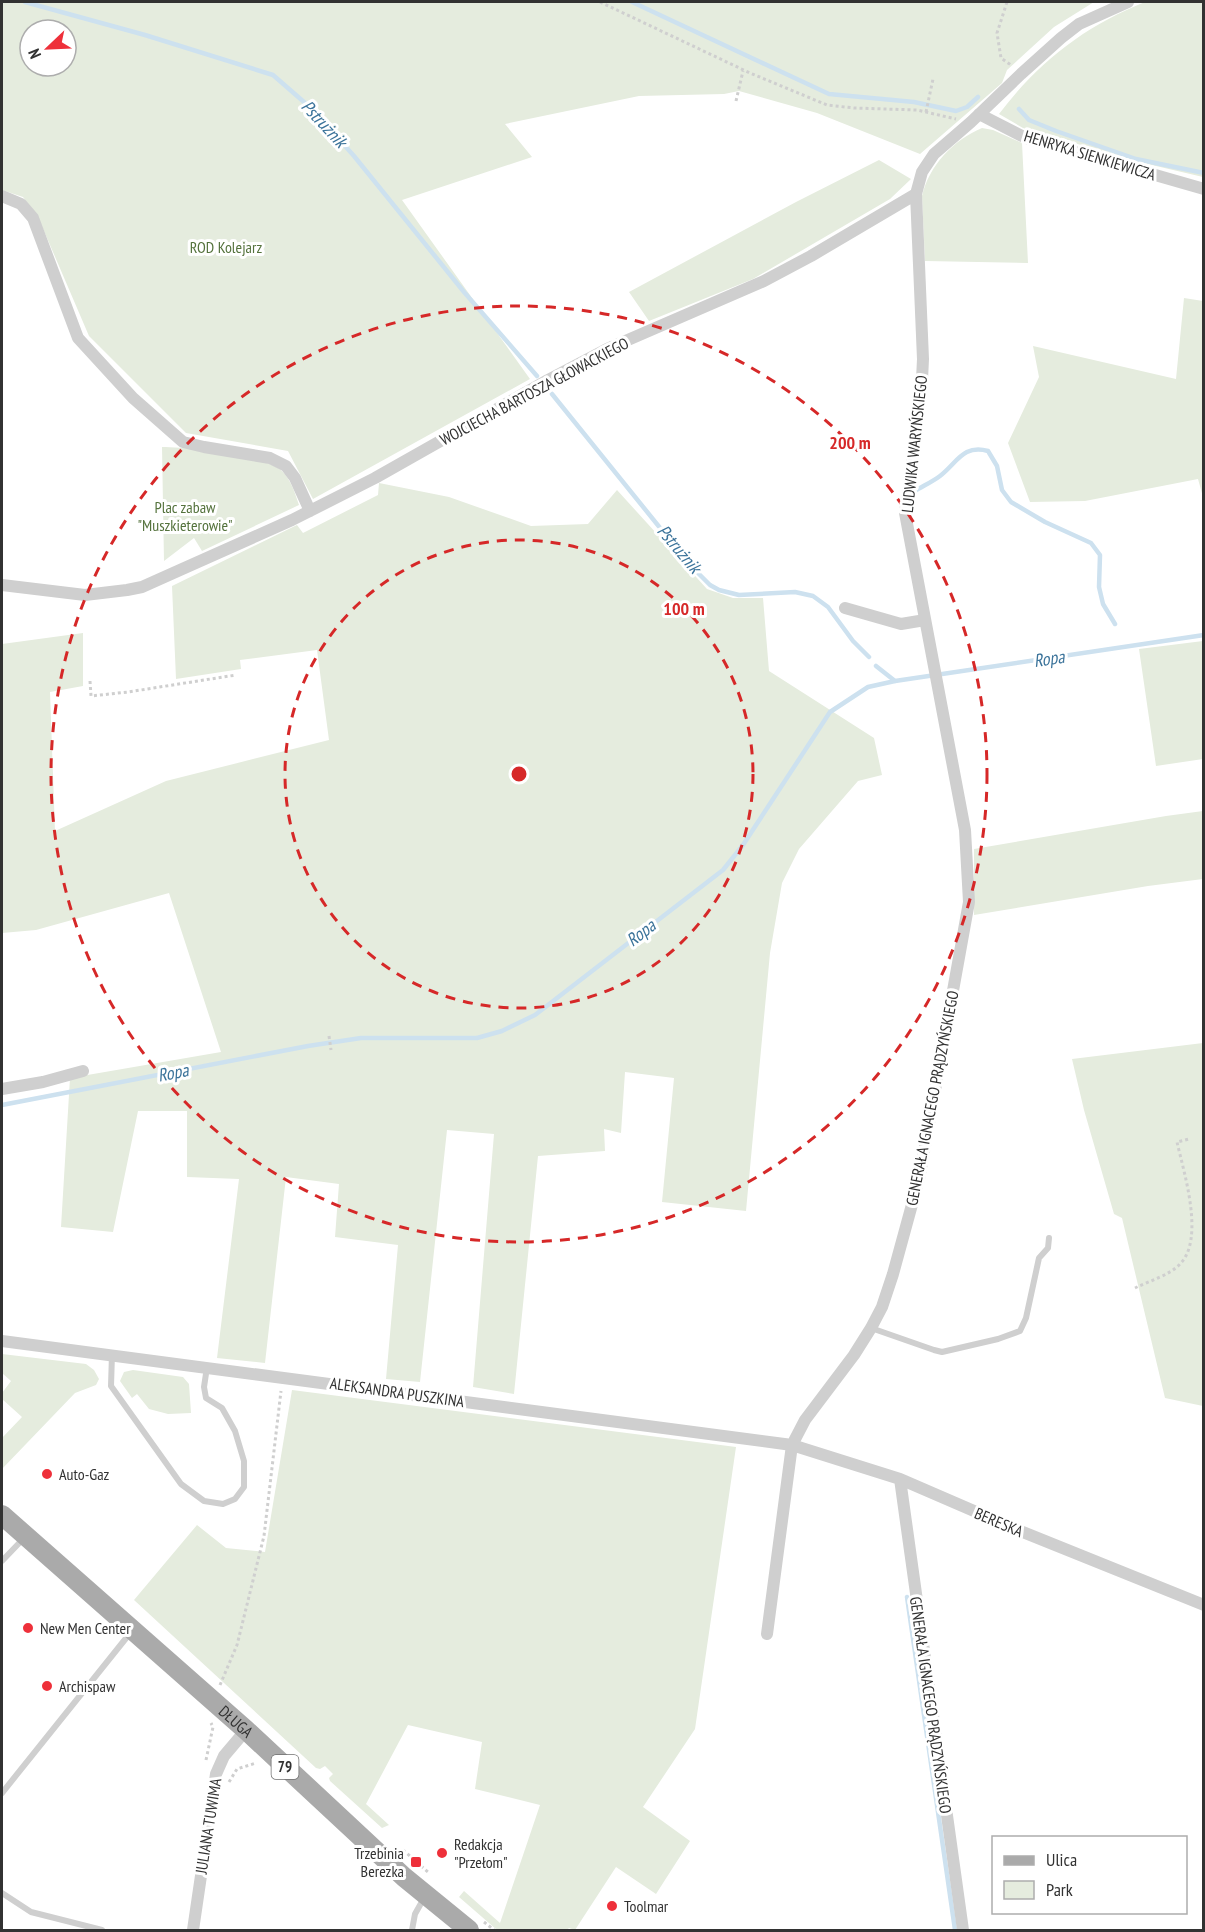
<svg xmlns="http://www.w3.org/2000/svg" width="1205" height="1932" viewBox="0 0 1205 1932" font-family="'PT Sans Narrow',sans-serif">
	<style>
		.green { fill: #e5ecde; fill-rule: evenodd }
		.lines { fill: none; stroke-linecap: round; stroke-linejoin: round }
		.stream { stroke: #cde1ef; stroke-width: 4.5 }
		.path { stroke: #cfcfcf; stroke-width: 3; stroke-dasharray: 3 3; stroke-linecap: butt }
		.service { stroke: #cfcfcf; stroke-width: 6 }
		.minor { stroke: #cfcfcf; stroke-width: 12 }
		.primary { stroke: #aaa; stroke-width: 20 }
		.ring { fill: none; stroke: #d62828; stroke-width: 3; stroke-dasharray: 10 8 }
		.poi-dot { fill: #ee303a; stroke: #fff; stroke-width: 2 }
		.labels { text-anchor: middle; stroke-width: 6; stroke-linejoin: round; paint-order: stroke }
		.shield { fill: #fff; stroke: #707070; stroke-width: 1.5 }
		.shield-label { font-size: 15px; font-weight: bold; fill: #323232 }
		.street-label { font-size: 16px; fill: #323232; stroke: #fff }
		.park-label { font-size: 16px; fill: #54723c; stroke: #fff }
		.poi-label { font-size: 16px; fill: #323232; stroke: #fff; text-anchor: start }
		.water-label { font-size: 18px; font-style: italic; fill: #3b739a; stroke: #fff }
		.centre { fill: #d62828; stroke: #fff; stroke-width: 3 }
		.ring-label { font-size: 18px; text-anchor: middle; font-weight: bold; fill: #d62828; stroke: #fff; stroke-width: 6; stroke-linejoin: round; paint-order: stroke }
	</style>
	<rect width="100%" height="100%" fill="#fff"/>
	<path class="green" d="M2,2H1094L1054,27L1007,70L1002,83L920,154L817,113L739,91L724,94L639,96L505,124L532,157L402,200L530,379L313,499L288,451L186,433L89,336L38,217L23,197L2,190ZM30,30H66V66H30Z
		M1145,2H1203V177L1139,162L1023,128L999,114C1038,62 1085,26 1145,2Z
		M982,128L993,130L1022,143L1028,263L925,261L922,196C929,166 953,140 982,128Z
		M879,160L911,179L890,199L753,279L649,321L629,292L796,202Z
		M1184,298L1203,301V497L1198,479L1085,501L1030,502L1008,443L1039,377L1033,346L1176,379Z
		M162,447C187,447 265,455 282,471C291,480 295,493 299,505L202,551L194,538L164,561Z
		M379,483L449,497L531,526L588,524L617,490L707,589L733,598H763L769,671L874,738L882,775L858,781L799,849L782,883L770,953L746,1211L662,1202L674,1078L625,1072L621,1133L604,1129L605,1151L538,1156L514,1394L473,1387L494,1134L447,1130L420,1382L386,1379L398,1245L335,1237L339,1184L286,1177L265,1363L217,1358L239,1179L187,1177V1111H138L113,1232L61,1227L70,1078L221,1052L169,893L36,930L2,933V644L83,633V686L50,692L55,831L166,781L329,740L317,650L240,660L241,669L176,679L172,586L297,525L303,533L378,495Z
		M1203,641V759L1156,766L1139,649Z
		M1203,811V879L1148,886L974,915V849L1166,816Z
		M1203,1043H1204L1203,1406L1165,1398L1122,1218L1114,1214L1084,1110L1072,1059Z
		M2,1354L86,1364L94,1370L99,1379L96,1385L75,1393L2,1469V1438L22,1417L2,1399V1393L11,1381L2,1373Z
		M133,1370L183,1377L189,1384L191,1413L168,1414L149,1409L137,1394L132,1398L120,1381L124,1372Z
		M292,1390L736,1447L695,1729L643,1807L690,1841L656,1894L616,1867L575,1930L569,1928L567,1930H497L459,1897L464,1891L500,1923L540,1805L475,1789L482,1742L408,1725L366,1804L389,1825L382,1828L330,1781L329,1778L333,1774L325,1766L320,1769L316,1768L134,1600L197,1525L226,1548L265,1552Z"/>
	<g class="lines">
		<path class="stream" d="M25,2L145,35L273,75L312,109L354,156L464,292L537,376
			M632,2L829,94L914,102L956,111L967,107L978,97
			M1019,109L1029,120L1056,131L1136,159L1204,173
			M552,394L690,565L710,585L719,590L739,595L795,592L813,596L828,607L853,641L869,657
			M915,491C923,486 932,482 940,476C957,463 963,444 988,451L997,466L1002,490L1011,502L1045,522L1091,543L1100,555L1099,587L1103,604L1115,624
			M876,666L895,681
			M2,1105L308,1046L361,1038H477L502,1031L535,1015L723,870L743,845L830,712L868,687L895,681L1204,635
			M907,1597L955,1930"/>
		<path class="path" d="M600,2L750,73L827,105L854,108L917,110L956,119
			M1007,2L997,33L1001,58L1011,65
			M736,101L743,71
			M926,112L933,79
			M90,681L91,696L128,692L236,675
			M329,1036L331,1050
			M1135,1288C1149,1281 1170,1275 1180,1264C1205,1239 1184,1173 1177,1142L1189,1139
			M220,1685L237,1645L264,1536L281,1391
			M206,1760L213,1727L211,1723
			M229,1782L237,1769L256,1763
			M403,1850L428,1872
			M484,1922L494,1930"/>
		<path class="service" d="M871,1328L934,1350L942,1352L998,1339L1020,1331L1026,1318L1039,1258L1048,1248L1049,1238
			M112,1354L111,1386L181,1484L204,1501L223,1504L235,1499L244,1487V1461L235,1431L222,1408L206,1398L204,1387L207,1367
			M2,1561L24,1538
			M2,1793L131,1632
			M2,1893L31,1912L102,1930
			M412,1930L415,1914L424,1898"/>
		<path class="minor" d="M979,114L1026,138L1204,189
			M2,196L21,204L33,218L78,338L133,398L183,442L204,447L270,458L286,466L295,478L310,511
			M2,585L85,595L127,590L142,587L180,570L292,520L375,478L548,380L607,349L764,281L811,256L916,194
			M845,608L901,624L925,620
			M2,1089L43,1082L83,1071
			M2,1341L792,1445L900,1479L1018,1530L1204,1605
			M900,1479L963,1930
			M767,1634L792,1445L805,1420L854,1355L871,1328L882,1307L893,1274L919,1179L969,902L965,830L905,513L921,400L923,359L916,194L922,172L934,154L971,122L1021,74L1061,38L1079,24L1128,2
			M193,1930L216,1774L224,1756L246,1730"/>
		<path class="primary" id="s1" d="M2,1515L246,1730L404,1877L469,1930"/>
	</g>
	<g class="ring">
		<circle cx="519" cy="774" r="234"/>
		<circle cx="519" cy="774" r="468"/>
	</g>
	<g class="poi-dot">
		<circle cx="47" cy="1474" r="6"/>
		<circle cx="28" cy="1628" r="6"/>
		<circle cx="47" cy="1686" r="6"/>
		<circle cx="442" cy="1853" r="6"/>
		<rect x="410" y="1856" width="12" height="12" rx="3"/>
		<circle cx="612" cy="1906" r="6"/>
	</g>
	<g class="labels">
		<rect class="shield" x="271.5" y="1755" width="27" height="24" rx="4.5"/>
		<g class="shield-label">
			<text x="285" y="1772">79</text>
		</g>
		<g class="street-label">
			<text transform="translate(1090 155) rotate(17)" y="6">HENRYKA SIENKIEWICZA</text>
			<text transform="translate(534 391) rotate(-28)" y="6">WOJCIECHA BARTOSZA GŁOWACKIEGO</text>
			<text transform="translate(914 444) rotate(-84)" y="6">LUDWIKA WARYŃSKIEGO</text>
			<text transform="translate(932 1098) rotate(-79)" y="6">GENERAŁA IGNACEGO PRĄDZYŃSKIEGO</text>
			<text transform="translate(397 1392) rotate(8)" y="6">ALEKSANDRA PUSZKINA</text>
			<text transform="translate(999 1522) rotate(23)" y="6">BERESKA</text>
			<text transform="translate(931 1705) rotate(82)" y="6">GENERAŁA IGNACEGO PRĄDZYŃSKIEGO</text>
			<text dy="6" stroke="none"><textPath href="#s1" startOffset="312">DŁUGA</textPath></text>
			<text transform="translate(208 1826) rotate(-81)" y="6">JULIANA TUWIMA</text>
		</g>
		<g class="park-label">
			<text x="226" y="253">ROD Kolejarz</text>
			<text x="185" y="513">Plac zabaw<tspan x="185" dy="18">"Muszkieterowie"</tspan></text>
		</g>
		<g class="poi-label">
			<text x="59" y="1480">Auto-Gaz</text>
			<text x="40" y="1634">New Men Center</text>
			<text x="59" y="1692">Archispaw</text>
			<text x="454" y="1850">Redakcja<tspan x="454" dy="18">"Przełom"</tspan></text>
			<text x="404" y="1859" text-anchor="end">Trzebinia<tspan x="404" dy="18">Berezka</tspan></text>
			<text x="624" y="1912">Toolmar</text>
		</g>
		<g class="water-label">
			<text transform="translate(324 124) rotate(47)" y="6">Pstrużnik</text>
			<text transform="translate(679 549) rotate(50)" y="6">Pstrużnik</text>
			<text transform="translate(1049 659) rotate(-9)" y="6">Ropa</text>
			<text transform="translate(641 933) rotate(-38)" y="6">Ropa</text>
			<text transform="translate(173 1073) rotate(-11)" y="6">Ropa</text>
		</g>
	</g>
	<circle cx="519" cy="774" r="9" class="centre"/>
	<g class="ring-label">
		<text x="850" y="449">200 m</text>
		<text x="684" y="615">100 m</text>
	</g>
	<rect width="1205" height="1932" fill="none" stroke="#323232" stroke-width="6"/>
	<rect x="992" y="1836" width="195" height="78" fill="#ffffff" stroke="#adadad" stroke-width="1.5"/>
	<rect x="1004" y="1856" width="30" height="9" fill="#aaaaaa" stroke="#adadad" stroke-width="1.5"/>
	<text x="1046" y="1866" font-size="18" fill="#323232">Ulica</text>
	<rect x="1004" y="1881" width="30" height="18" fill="#e5ecde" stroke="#adadad" stroke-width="1.5"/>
	<text x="1046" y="1896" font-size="18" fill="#323232">Park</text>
	<g transform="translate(48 48) rotate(247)"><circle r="28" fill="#ffffff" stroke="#adadad" stroke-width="1.5"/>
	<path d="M0-4.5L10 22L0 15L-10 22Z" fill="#ee303a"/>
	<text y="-9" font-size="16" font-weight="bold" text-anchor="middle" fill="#323232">N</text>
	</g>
</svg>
